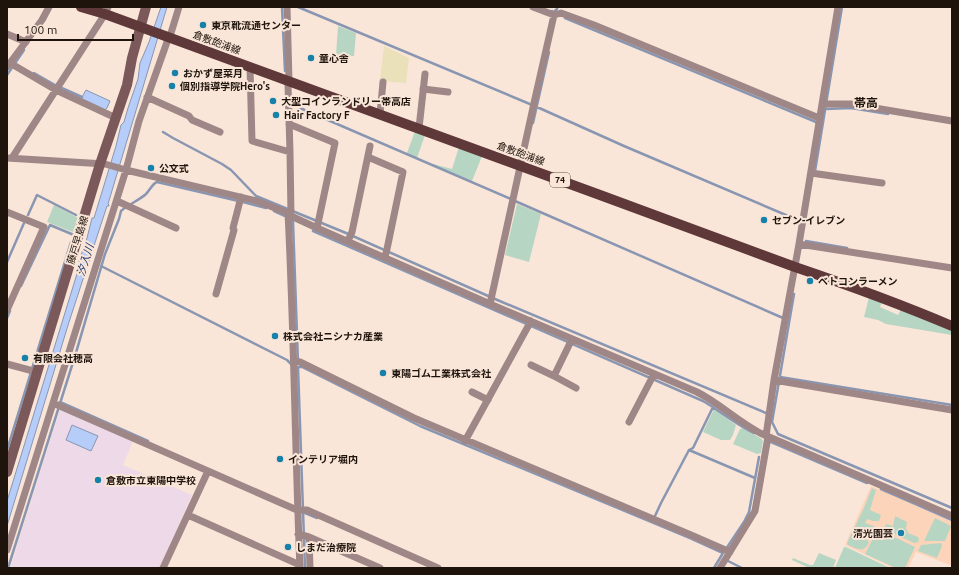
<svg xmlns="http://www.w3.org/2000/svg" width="959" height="575" viewBox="0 0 959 575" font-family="Ubuntu,'Noto Sans JP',sans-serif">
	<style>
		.built { fill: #fcd4b9 }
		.education { fill: #eed9e8 }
		.green { fill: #b7d5c3 }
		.sand { fill: #eae1bb }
		.water { fill: #b6cdf9; stroke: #8996b2 }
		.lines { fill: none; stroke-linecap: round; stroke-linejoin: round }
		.stream { stroke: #8996b2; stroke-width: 2.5 }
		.minor { stroke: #a08787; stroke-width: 7 }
		.secondary { stroke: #7b5859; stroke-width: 10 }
		.primary { stroke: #5f3839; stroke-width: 10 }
		.poi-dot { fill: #1781aa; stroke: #fae6d8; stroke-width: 1.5 }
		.labels { text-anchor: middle; stroke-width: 4; stroke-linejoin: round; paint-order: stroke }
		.shield { fill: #fae6d8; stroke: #615349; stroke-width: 1 }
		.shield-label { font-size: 9px; font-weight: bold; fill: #1f140c }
		.poi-label { font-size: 10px; font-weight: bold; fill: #1f140c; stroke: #fae6d8; text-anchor: start }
		.street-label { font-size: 10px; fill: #1f140c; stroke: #fae6d8 }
		.water-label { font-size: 11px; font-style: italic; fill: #263f75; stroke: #fae6d8 }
		.quarter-label { font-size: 12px; font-weight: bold; fill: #1f140c; stroke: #fae6d8 }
	</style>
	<rect width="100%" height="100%" fill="#fae6d8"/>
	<path class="built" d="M871,486L952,521V566L916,552L908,568H893L845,545Z"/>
	<path class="education" d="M60,409L133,441L123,465L192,495L160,568H10Z"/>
	<path class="green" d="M338,26L356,33L354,56L336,55Z
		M415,131L425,135L417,158L407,153Z
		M459,147L482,156L472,181L433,165V164L452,169Z
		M517,204L541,214L529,262L505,255Z
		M54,205L78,218L73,232L47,222Z
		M869,297L882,302L880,307L898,315L901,309L952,330V335L886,324L878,320L864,317Z
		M714,409L736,425L733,435L730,440H721L703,432Z
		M743,428L762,439L763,441L761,453L757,454L733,444L740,429Z
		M872,488L876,490L870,510L881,515L879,521H873L867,519L865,523L876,527L874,531L871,535H865L860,533L859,535L866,539L869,542C864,554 857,549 848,545L847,543L863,510Z
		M895,516L907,522L906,528L908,533L918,537L919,539L918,542L914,543L884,529L886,524L893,526Z
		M935,518L951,526L945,541H924Z
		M878,529L915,547L905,568H896L865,554Z
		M941,543L942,546L937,558L918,551L921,545Z
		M844,547H846L890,568H835Z
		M819,553L836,560L833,568H809L792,560L793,558L810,565H813Z"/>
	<path class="sand" d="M384,46L409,58L406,83L380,81Z"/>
	<path class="water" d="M161,7H167L108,204L109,205V206H107L69,322L7,526V501L80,264L79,261L87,238L92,218H94L116,146L121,125L124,122L128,108L138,79L140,63L149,42Z
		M86,90L110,101L107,108L104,111L81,99Z
		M72,425L98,436L91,451L66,440Z"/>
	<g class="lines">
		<path class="stream" d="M282,7L285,71
			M298,7L537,107L624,146L800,221
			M552,11L554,12L557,9V7
			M565,18L816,122
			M34,73L55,85L82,97
			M7,75L24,50
			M293,105L511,199
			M826,109L851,108L888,114
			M533,123L549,52
			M163,132L173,138L222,164L231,170L256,196L346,233L495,299L773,416
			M815,171L842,7
			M515,201L783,318
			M274,211L285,216
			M28,215L37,195L76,215
			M293,222L298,362
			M313,231L703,401C720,411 735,424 754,433
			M806,241L847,248
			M7,262L24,223
			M101,266L287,360L291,364
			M21,286L50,225L74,235
			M794,294L772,422L778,434L952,508
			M7,318L10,311
			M298,367H302L420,426L690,538L723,553
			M298,367L305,568
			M780,377L952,405
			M60,402L148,441
			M771,442L867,483
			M7,450L71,242H72
			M689,450L755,478
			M881,489L952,520
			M305,513L317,518
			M655,516L661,503L689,450L693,448L713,407
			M726,549L744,522L749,512L759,457
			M726,560L742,568
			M8,568L75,356L105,254L119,219L121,211C129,204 138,201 146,194C150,190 152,184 157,182L247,203L266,208
			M714,568L723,553"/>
		<path class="minor" d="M287,7L289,81L288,85L290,152L291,216
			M533,7L554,15L561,13L594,25L819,118
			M7,34L26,42
			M10,63L56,90L116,118
			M7,67L42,20L49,7
			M250,67L252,141L290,152
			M423,89L448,92
			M147,97L189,116L192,120L220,132
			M822,104H851L952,121
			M380,114L383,82
			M289,124L335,143L317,228
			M419,128L425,74
			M368,157L403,172L387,249L385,257
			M7,158L105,164L126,170L257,201L288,213L291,216L317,228L490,304L697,392C719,403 737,421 760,433L952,516
			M12,158L105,14L108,7
			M811,173L882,183
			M117,201L176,228
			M7,212L44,227L7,310
			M288,213C294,331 295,450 300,568
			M348,241L352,232L370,146
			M799,244L952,268
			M216,294L234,230L233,228L241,197
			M490,304L534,103L554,15
			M572,339L554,376L576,388
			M294,361L300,362L414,418L691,535L730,552
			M7,364L37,372
			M531,365L554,376
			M774,380L952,410
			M472,392L488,400
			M53,403L297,510H307L438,568
			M629,422L654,374
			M766,436L774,380L799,244L838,7
			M465,441L531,321
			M188,515L300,565
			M298,534L309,537L380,568
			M309,537L310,568
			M7,550L126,170L139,121L167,42L171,33L179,7
			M163,568L208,471
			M720,568L755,511L768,437"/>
		<path class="secondary" d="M7,472L100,164L127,85L132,58L146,7"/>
		<path class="primary" d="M81,7L105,14L600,195L795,267C848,285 900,304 952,326"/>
	</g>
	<g class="poi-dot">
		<circle cx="203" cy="25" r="4"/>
		<circle cx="311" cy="58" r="4"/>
		<circle cx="175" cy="73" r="4"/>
		<circle cx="172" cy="86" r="4"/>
		<circle cx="273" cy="101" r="4"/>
		<circle cx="276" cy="115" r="4"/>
		<circle cx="151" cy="168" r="4"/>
		<circle cx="764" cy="220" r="4"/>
		<circle cx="810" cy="281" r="4"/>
		<circle cx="275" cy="336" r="4"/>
		<circle cx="25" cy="358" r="4"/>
		<circle cx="383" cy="373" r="4"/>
		<circle cx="280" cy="459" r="4"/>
		<circle cx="98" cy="480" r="4"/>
		<circle cx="901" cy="533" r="4"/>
		<circle cx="288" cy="547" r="4"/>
	</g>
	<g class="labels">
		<rect class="shield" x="550" y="173" width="20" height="14" rx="3"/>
		<g class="shield-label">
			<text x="560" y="183">74</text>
		</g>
		<g class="poi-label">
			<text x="211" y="29">東京靴流通センター</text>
			<text x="319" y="62">童心舎</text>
			<text x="183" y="77">おかず屋菜月</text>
			<text x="180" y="90">個別指導学院Hero's</text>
			<text x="281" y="105">大型コインランドリー帯高店</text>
			<text x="284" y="119">Hair Factory F</text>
			<text x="159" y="172">公文式</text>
			<text x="772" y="224">セブン-イレブン</text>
			<text x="818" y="285">ベトコンラーメン</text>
			<text x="283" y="340">株式会社ニシナカ産業</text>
			<text x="33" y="362">有限会社穂高</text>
			<text x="391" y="377">東陽ゴム工業株式会社</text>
			<text x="288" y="463">インテリア堀内</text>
			<text x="106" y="484">倉敷市立東陽中学校</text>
			<text x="893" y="537" text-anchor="end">清光園芸</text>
			<text x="296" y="551">しまだ治療院</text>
		</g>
		<g class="street-label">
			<text transform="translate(217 42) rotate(20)" y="4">倉敷飽浦線</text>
			<text transform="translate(521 153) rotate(20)" y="4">倉敷飽浦線</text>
			<text transform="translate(77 240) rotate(-73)" y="4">藤戸早島線</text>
		</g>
		<g class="water-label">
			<text transform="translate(85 260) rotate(-73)" y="4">汐入川</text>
		</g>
		<g class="quarter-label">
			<text x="866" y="107">帯高</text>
		</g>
	</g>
	<rect width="959" height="575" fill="none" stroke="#1f140c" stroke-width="16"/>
	<path d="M18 34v6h115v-6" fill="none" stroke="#1f140c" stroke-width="2"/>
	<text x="24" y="34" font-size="12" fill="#1f140c" stroke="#fae6d8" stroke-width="3" paint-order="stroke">100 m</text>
</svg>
